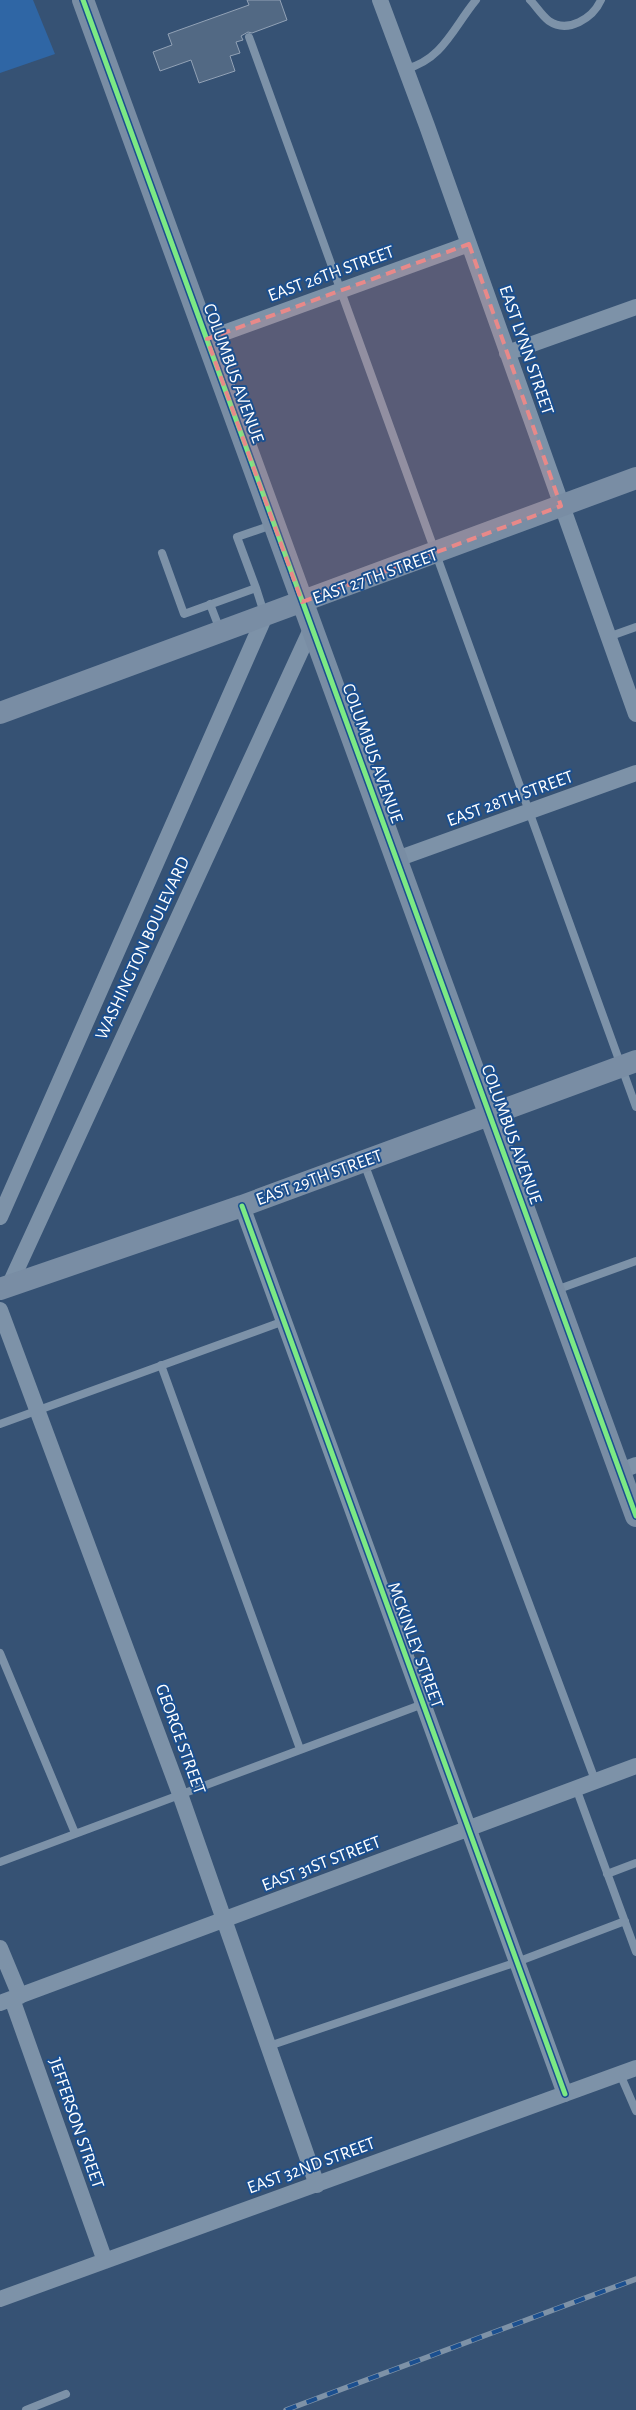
<svg xmlns="http://www.w3.org/2000/svg" width="636" height="2410" viewBox="0 0 636 2410" font-family="'Alegreya Sans',sans-serif">
	<style>
		.green { fill: #2f66a5 }
		.building { fill: #526984; stroke: #92a2b6 }
		.lines { fill: none; stroke-linecap: round; stroke-linejoin: round }
		.lane { stroke: #7d92a8; stroke-width: 8 }
		.street { stroke: #7d92a8; stroke-width: 16 }
		.secondary { stroke: #798da4; stroke-width: 22 }
		.rail-casing { stroke: #7e92a7; stroke-width: 5.5 }
		.rail { stroke: #1b4f8f; stroke-width: 4; stroke-dasharray: 11; stroke-linecap: butt }
		.cycleway-casing { stroke: #1b4f8f; stroke-width: 8 }
		.cycleway { stroke: #7ce984; stroke-width: 5 }
		.marked { fill: #e88989; fill-opacity: 0.2; stroke: #e88989; stroke-width: 4; stroke-dasharray: 10 6; stroke-linejoin: round }
		.labels { text-anchor: middle; stroke-width: 4; stroke-linejoin: round; paint-order: stroke }
		.street-label { font-size: 18px; fill: #fff; stroke: #1b4f8f }
	</style>
	<rect width="100%" height="100%" fill="#365274"/>
	<path class="green" d="M0,0H33L55,54L0,73Z"/>
	<path class="building" d="M247,0H280L287,20L252,33L248,32L241,36L243,40L236,42L240,53L230,56L235,71L199,83L191,60L160,71L153,52L172,45L168,34L249,5Z"/>
	<g class="lines">
		<path class="lane" d="M530,0C536,6 542,16 549,21C568,34 593,18 601,0
			M249,37L636,1107
			M406,69C443,59 453,28 476,0
			M162,553L184,614L256,588L237,537L272,525
			M256,588L264,613
			M210,604L220,630
			M608,637L636,627
			M364,1163L595,1780
			M556,1290L636,1261
			M161,1365L300,1749
			M0,1424L284,1321
			M0,1653L75,1833
			M576,1788L636,1952
			M0,1862L423,1704
			M607,1874L636,1863
			M269,2046L517,1962L625,1921
			M620,2074L636,2111
			M26,2410L66,2394"/>
		<path class="street" d="M380,0L427,126L636,714
			M207,339L469,244
			M507,353L636,307
			M397,859L636,773
			M242,1206L565,2094
			M0,1217L265,616
			M9,1286L312,627
			M0,1310L180,1794L317,2185
			M620,1471L636,1465
			M0,1948L20,1996
			M12,1999L105,2261
			M0,2003L636,1766
			M0,2299L636,2068"/>
		<path class="secondary" d="M83,0L636,1516
			M0,713L636,478
			M0,1289L242,1206L636,1061"/>
		<defs>
			<path id="rail" d="M286,2410L636,2279"/>
		</defs>
		<use href="#rail" class="rail-casing"/>
		<use href="#rail" class="rail"/>
		<defs>
			<path id="cycleway" d="M83,0L636,1516
				M242,1206L565,2094"/>
		</defs>
		<use href="#cycleway" class="cycleway-casing"/>
		<use href="#cycleway" class="cycleway"/>
	</g>
	<path class="marked" d="M469,244L561,506L302,602L207,339Z"/>
	<g class="labels">
		<g class="street-label">
			<text transform="translate(331 273) rotate(-20)" y="6">EAST 26TH STREET</text>
			<text transform="translate(527 350) rotate(71)" y="6">EAST LYNN STREET</text>
			<text transform="translate(234 373) rotate(70)" y="6">COLUMBUS AVENUE</text>
			<text transform="translate(375 576) rotate(-20)" y="6">EAST 27TH STREET</text>
			<text transform="translate(373 753) rotate(70)" y="6">COLUMBUS AVENUE</text>
			<text transform="translate(510 798) rotate(-20)" y="6">EAST 28TH STREET</text>
			<text transform="translate(142 948) rotate(-65)" y="6">WASHINGTON BOULEVARD</text>
			<text transform="translate(512 1134) rotate(70)" y="6">COLUMBUS AVENUE</text>
			<text transform="translate(319 1177) rotate(-20)" y="6">EAST 29TH STREET</text>
			<text transform="translate(416 1645) rotate(70)" y="6">MCKINLEY STREET</text>
			<text transform="translate(181 1739) rotate(70)" y="6">GEORGE STREET</text>
			<text transform="translate(321 1863) rotate(-21)" y="6">EAST 31ST STREET</text>
			<text transform="translate(77 2123) rotate(71)" y="6">JEFFERSON STREET</text>
			<text transform="translate(311 2165) rotate(-20)" y="6">EAST 32ND STREET</text>
		</g>
	</g>
</svg>
